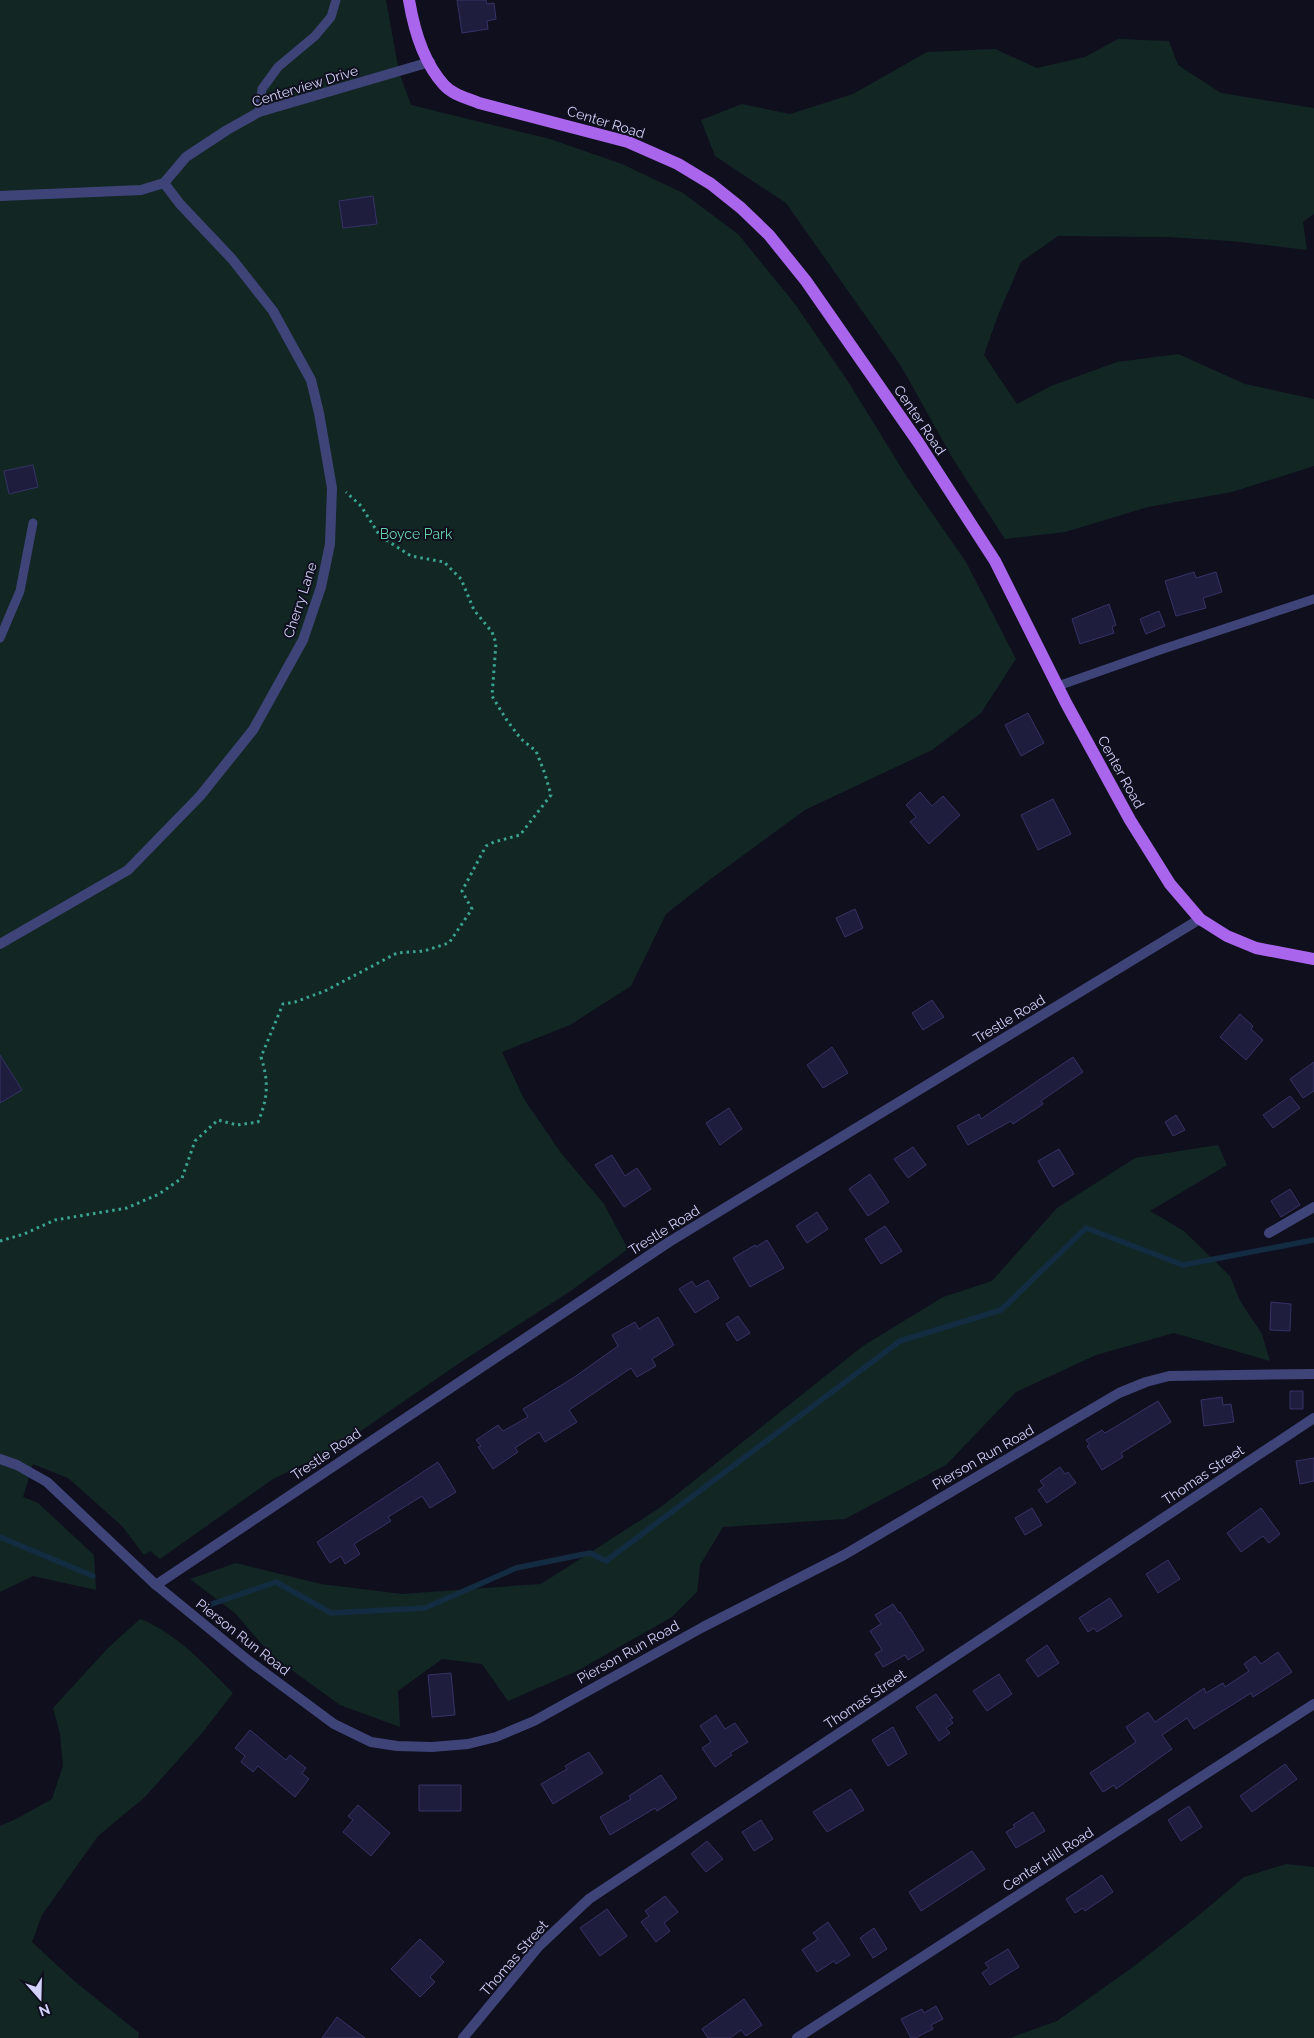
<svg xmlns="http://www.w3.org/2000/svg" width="1314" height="2038" viewBox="0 0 1314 2038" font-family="Raleway,sans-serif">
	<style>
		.green { fill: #122724 }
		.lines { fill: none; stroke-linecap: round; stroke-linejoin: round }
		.stream { stroke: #142c42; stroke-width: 5.5 }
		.building { fill: #1f1d3d; stroke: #363266 }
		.path { stroke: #3ba391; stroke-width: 3; stroke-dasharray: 2.5 4; stroke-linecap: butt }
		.service { stroke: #3f4478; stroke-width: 9 }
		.minor { stroke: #3f4478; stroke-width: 10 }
		.tertiary { stroke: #3f4478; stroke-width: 10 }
		.primary { stroke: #aa65ed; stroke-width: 12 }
		.labels { text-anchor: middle; stroke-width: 4; stroke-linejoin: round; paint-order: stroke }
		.street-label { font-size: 14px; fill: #d1d1fa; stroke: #0f0f1e }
		.park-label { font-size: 14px; fill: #66d1a9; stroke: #0f0f1e }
	</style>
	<rect width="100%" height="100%" fill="#0f0f1e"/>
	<path class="green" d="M0,0H386L399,72L411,105L550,139L622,164L683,193L738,234L795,304L847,380L907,477L966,562L1016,659L981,713L932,750L805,810L708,881L666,914L631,986L570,1025L502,1052L524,1099L561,1153L604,1204L628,1249L572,1290L461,1362L333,1450L273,1479L160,1559L150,1551L144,1555L122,1526L68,1478L33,1464L23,1497L38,1503L94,1555L96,1590L33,1576L0,1592Z
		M1118,39L1169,41L1178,65L1221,93L1314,108V214L1303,222L1307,250L1231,241L1168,237L1058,236L1021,262L998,315L984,355L1017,404L1051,386L1117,362L1178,354L1245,384L1314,399V466L1232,492L1148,507L1065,532L1005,539L953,459L901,366L786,203L715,156L701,120L742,104L790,114L853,94L927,52L995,49L1037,68L1085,57Z
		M1218,1145L1227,1165L1150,1211L1184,1231L1230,1276L1240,1301L1262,1334L1270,1361L1174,1333L1096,1355L1016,1392L946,1465L845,1519L723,1527L700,1565L697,1592L672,1617L577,1671L508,1701L482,1664L442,1659L398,1691L400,1727L340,1705L271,1655L236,1614L190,1579L236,1563L321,1584L402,1594L541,1584L661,1507L863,1346L943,1297L992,1281L1057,1208L1135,1158Z
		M140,1619C177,1633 205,1665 233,1693L202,1733L145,1797L98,1836L42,1915L32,1942L73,1980L139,2033L138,2038H0V1826L18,1818L52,1799L63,1766L60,1734L53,1708L108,1648Z
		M1286,1864L1314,1867V2038H1010L1057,2021L1133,1967L1198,1916L1244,1877Z"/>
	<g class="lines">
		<path class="stream" d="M0,1537L93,1576
			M209,1605L276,1582L331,1613L425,1608L516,1568L590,1553L606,1561L900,1341L1001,1310L1086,1228L1183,1265L1314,1240"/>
	</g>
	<path class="building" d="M457,0H486L487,4L494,3L496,19L487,21L488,29L462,33Z
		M373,196L377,224L343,228L339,201Z
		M33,465L38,487L9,494L4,471Z
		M1194,572L1196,578L1216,572L1222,592L1203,598L1206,608L1176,616L1165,581Z
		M1109,604L1116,625L1112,627L1114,633L1080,644L1072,619Z
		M1159,611L1165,626L1146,634L1140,619Z
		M1028,713L1044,743L1021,756L1005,725Z
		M920,792L932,806L943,796L960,815L929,844L910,822L916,817L906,805Z
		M1053,799L1071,834L1038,850L1021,815Z
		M855,909L863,928L845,937L836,918Z
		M932,1000L944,1017L923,1030L912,1013Z
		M1240,1014L1253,1026L1251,1029L1263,1040L1246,1060L1220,1037Z
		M832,1047L848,1073L823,1088L807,1065Z
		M0,1055L22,1090L0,1103Z
		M1073,1057L1083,1072L1041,1101L1043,1104L1013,1124L1011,1121L968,1145L957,1126L979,1114L981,1119Z
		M1314,1062V1091L1303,1098L1290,1079Z
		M1290,1096L1300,1108L1273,1128L1263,1115Z
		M729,1108L742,1129L720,1145L706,1123Z
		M1176,1115L1185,1130L1173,1136L1165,1122Z
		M913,1147L926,1165L908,1178L894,1159Z
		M1059,1149L1074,1174L1053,1187L1038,1161Z
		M612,1155L625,1176L637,1168L651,1189L624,1207L595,1165Z
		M870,1174L889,1202L868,1216L849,1189Z
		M1290,1189L1300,1205L1281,1217L1271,1201Z
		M817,1212L828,1229L807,1243L796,1226Z
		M885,1226L902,1251L881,1264L865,1239Z
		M767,1240L784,1268L750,1287L733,1258L755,1245L756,1247Z
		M708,1280L719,1298L695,1313L679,1289L692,1281L696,1287Z
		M1271,1302L1291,1304L1290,1331L1270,1330Z
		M738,1316L750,1333L737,1341L726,1324Z
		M658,1317L674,1345L652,1359L656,1366L637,1377L631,1368L569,1410L577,1422L545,1442L539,1432L515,1448L518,1452L493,1469L478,1447L481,1446L476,1440L498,1425L503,1431L528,1417L523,1409L573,1378L618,1346L612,1335L635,1322L639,1329Z
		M1290,1391H1303V1409H1290Z
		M1222,1397L1223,1405L1231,1404L1234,1422L1204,1426L1201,1400Z
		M1158,1401L1171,1422L1121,1453L1123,1457L1102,1470L1087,1446L1090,1445L1086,1440L1102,1430L1105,1433Z
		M1314,1458V1481L1300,1484L1296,1461Z
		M438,1462L456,1492L430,1508L422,1496L388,1517L391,1521L354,1544L360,1554L345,1564L341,1556L330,1563L317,1542Z
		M1060,1467L1065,1474L1068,1472L1076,1483L1047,1503L1038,1490L1044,1486L1040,1481Z
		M1032,1508L1042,1525L1025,1535L1015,1518Z
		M1261,1508L1280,1534L1269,1543L1263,1536L1241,1552L1227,1533Z
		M1168,1560L1180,1579L1158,1593L1146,1574Z
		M1110,1598L1122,1616L1097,1632L1094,1628L1088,1632L1079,1618Z
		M893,1604L899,1613L900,1612L924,1650L908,1660L905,1655L883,1667L875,1654L882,1650L870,1631L881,1624L875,1615Z
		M1047,1645L1059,1663L1038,1677L1026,1660Z
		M1278,1652L1292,1672L1253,1697L1251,1693L1194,1729L1187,1718L1162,1735L1172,1749L1116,1789L1114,1785L1103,1792L1090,1773L1136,1742L1126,1727L1148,1712L1155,1722L1204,1688L1206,1693L1223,1683L1225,1687L1249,1671L1244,1664L1255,1656L1261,1664Z
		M451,1673L455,1715L432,1717L428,1675Z
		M999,1674L1012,1694L987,1711L973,1691Z
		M936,1694L953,1718L950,1719L953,1723L946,1728L950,1733L939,1741L916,1707Z
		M716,1715L725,1729L735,1723L748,1742L730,1753L732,1755L715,1767L702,1748L711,1742L700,1726Z
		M893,1727L907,1754L888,1766L872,1740Z
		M250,1730L286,1760L290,1755L306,1768L302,1773L309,1779L295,1797L258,1766L253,1772L241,1762L245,1756L235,1748Z
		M589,1752L603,1773L553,1804L541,1784L567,1769L565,1766Z
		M1285,1764L1297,1779L1252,1812L1240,1796Z
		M661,1775L677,1798L657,1811L655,1808L610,1835L600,1817L631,1799L629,1796Z
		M419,1785H461V1811H419Z
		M851,1789L864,1810L827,1832L813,1812Z
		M358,1805L390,1833L371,1856L343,1832L353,1820L348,1816Z
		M1189,1806L1202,1827L1181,1841L1168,1820Z
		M1033,1812L1045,1831L1016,1848L1006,1832L1015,1827L1013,1825Z
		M761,1820L773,1839L754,1851L742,1832Z
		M707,1841L723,1859L706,1872L691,1854Z
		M972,1851L985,1869L921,1911L909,1892Z
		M1102,1875L1113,1892L1085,1911L1083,1908L1075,1913L1066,1899Z
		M665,1896L678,1912L664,1923L670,1931L656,1942L641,1922L649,1916L645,1911Z
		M607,1909L627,1936L600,1956L580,1928Z
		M828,1922L850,1955L836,1964L834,1961L817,1972L802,1950L818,1939L813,1933Z
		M874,1928L887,1949L873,1958L860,1938Z
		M420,1939L444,1962L430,1977L435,1982L420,1997L391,1969Z
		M1008,1949L1019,1967L990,1985L982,1973L989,1968L985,1963Z
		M744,1999L762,2025L746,2036L741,2030L730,2038H708L702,2029Z
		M936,2006L943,2019L931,2025L933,2029L915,2038H911L901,2019L922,2009L924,2013Z
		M337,2017L365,2038H322Z"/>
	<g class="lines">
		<path class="path" d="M0,1241L24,1234L55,1220L127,1208L159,1194L182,1178L195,1141L218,1120L237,1125L258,1122C268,1098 269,1082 261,1057L283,1004L295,1002L325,991L397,953L424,951L449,943L472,909L462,891L486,846L494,842L520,835L551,795L545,774L536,751L521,739L506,719L492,696L496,643L492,632L474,610L461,579L444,562L411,556L380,536L361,506L346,492"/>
		<path class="service" d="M259,112L262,89L278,67L315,36L331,17L336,0
			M0,638L20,591L33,523
			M1058,686L1163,649L1314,599"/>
		<path class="minor" d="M1269,1233L1314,1207
			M156,1585L669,1242L1200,919
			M463,2038L539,1946L589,1899L1314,1418
			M797,2038L1314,1704"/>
		<path class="tertiary" d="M0,196L141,190L164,183L186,157L227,130L259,112L430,62
			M0,944L128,870L200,796L253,730L303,640L321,587L330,544L332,488L319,413L311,380L273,311L232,259L180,204L164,183
			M0,1459L17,1465L47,1482L156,1585L249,1661L334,1724L371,1742L397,1746L432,1747L468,1744L496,1737L534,1721L703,1627L844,1555L1119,1393L1146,1382L1169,1376L1314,1374"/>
		<path class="primary" d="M409,0C414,30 423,62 444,85C453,95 467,98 479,103L628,142L678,164L711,184L741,208L769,235L806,281L918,442L995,561L1066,703L1130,820L1170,884L1200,919L1227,936L1256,948L1314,959"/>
	</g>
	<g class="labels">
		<g class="street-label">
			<text transform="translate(305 86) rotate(-17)" y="5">Centerview Drive</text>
			<text transform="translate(606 122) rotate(17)" y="5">Center Road</text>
			<text transform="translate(920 420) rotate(56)" y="5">Center Road</text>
			<text transform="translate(300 600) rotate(-72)" y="5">Cherry Lane</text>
			<text transform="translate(1121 772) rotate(61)" y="5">Center Road</text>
			<text transform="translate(1009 1019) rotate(-31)" y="5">Trestle Road</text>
			<text transform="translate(664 1230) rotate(-32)" y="5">Trestle Road</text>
			<text transform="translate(326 1454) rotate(-34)" y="5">Trestle Road</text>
			<text transform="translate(983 1457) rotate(-30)" y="5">Pierson Run Road</text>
			<text transform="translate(1203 1475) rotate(-34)" y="5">Thomas Street</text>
			<text transform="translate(243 1637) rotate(38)" y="5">Pierson Run Road</text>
			<text transform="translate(628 1652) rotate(-29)" y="5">Pierson Run Road</text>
			<text transform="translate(865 1699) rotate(-34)" y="5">Thomas Street</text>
			<text transform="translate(1048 1859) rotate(-33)" y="5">Center Hill Road</text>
			<text transform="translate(514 1958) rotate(-49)" y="5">Thomas Street</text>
		</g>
		<g class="park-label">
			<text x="416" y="539">Boyce Park</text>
		</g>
	</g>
	<g transform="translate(40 1998) rotate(160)" stroke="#0f0f1e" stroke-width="4" paint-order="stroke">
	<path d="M0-4L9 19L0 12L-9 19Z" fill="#d1d1fa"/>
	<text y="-8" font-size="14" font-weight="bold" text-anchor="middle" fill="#d1d1fa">N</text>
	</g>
</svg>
